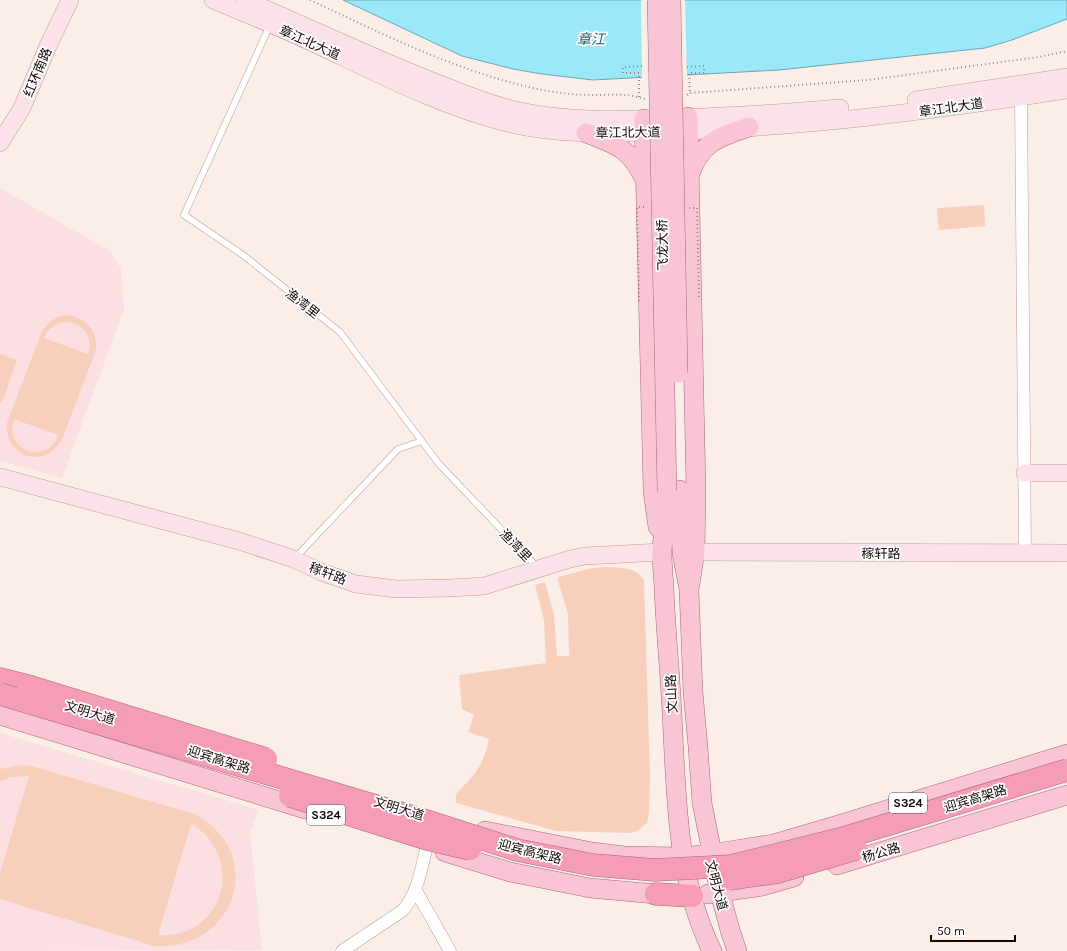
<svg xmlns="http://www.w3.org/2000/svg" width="1067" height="951" viewBox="0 0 1067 951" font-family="Karla,'Noto Sans SC',sans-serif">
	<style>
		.education { fill: #fbdfe2 }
		.green { fill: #f8cfbb; fill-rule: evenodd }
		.water { fill: #9ae8f9; stroke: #72a5b0 }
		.pier { fill: #fbeee8 }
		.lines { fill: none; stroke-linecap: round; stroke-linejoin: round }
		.lane-casing { stroke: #bb9d8e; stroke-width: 7 }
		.street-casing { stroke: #bb9d8e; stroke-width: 13 }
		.secondary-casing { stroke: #bb9d8e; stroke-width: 18 }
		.primary-casing { stroke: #a66878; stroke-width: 20 }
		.highway-casing { stroke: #a66878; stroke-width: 23 }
		.path { stroke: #978b86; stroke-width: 2; stroke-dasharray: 1 3; stroke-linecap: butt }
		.lane { stroke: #fff; stroke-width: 6 }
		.street { stroke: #fff; stroke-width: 12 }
		.secondary { stroke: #fce1e9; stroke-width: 17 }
		.primary { stroke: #f9c4d3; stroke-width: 19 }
		.highway { stroke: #f59cb6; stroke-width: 22 }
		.primary-bridge-casing { stroke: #a66878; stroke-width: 20; stroke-linecap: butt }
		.highway-bridge-casing { stroke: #a66878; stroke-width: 23; stroke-linecap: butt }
		.path-bridge { stroke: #978b86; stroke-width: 2; stroke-dasharray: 1 3; stroke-linecap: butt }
		.primary-bridge { stroke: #f9c4d3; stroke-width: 19 }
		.highway-bridge { stroke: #f59cb6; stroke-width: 22 }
		.labels { text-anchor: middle; stroke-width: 3.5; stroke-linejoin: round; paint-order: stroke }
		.shield { fill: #fff; stroke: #5a5250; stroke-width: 1 }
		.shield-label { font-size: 12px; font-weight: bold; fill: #130805 }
		.street-label { font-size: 13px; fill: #130805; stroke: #fff }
		.water-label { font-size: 14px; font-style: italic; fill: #205f6b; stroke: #fff }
	</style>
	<rect width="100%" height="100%" fill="#fbeee8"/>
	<path class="education" d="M0,188L110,251L121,269L124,309L62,478L0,461Z
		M0,733L259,810L250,832L262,950L0,951Z"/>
	<path class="green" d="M984,205L985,226L939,230L937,208Z
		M68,315C87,318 98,332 96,350L63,437C49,470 4,460 7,423L42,331C49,321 56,316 68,315ZM64,322C82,322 94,336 88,354L44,338C48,329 54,324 64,322ZM14,419L58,435C48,466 3,451 14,419Z
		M0,354L17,360L2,403H0Z
		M604,567C618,568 636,566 644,580L650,777L649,812L647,823L638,831L630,833L556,831L456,803V794C475,774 483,767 489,739L468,732L474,715L462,709L459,675L546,663L544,620L535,585L545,582L554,615L557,656H569L568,614L558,581V577L588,569Z
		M22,765L32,766L194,814C268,852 237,951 154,946L0,899V873L29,776L11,777L0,781V769ZM191,824C230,845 234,902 196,926C185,933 171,936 158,935Z"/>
	<path class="water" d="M343,0H1067V19L1012,40L985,48L779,70L593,80L542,74L513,69L462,56Z"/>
	<path class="pier" d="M641,0H685L687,77L642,80Z"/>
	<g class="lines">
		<defs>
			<path id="lane" d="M270,25L184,215L243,255L340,332L439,464L538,568
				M295,558L398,449L422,441"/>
			<path id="street" d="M1021,97L1025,553
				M415,889L450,951
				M342,951L402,911C418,894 421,869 427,846"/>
			<path id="secondary" d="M213,0C246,14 279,27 311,42C375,72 439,106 507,123C564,137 622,133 679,131C809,127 939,110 1067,90
				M245,0C311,28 375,59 442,85C466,94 490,104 515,110C568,122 622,120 676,118C731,116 785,113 840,108
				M916,100L1067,77
				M0,143L22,108L48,46L70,0
				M1025,473H1067
				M0,477L239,541L294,559L321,572L356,584L396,589L451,588L484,586L570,559L585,556L662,552
				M695,552L1067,553"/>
			<path id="primary" d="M688,117L696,490L695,552L689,590
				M644,119L653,491L658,527
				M586,133C617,145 630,148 645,180
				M690,174C701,142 719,137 749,127
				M680,490L682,553L689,590L693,692L698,747L702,803L720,893L730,930L737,951
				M667,491C667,511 663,531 662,551C662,563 663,575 664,587C665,618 668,649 670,681C677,771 671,867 712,951
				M0,715L305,809
				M485,831L592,852L624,856L683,857L711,854L773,844L838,825L1067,754
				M445,852L510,872L590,888L656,894
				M837,865L1067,795
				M708,894L763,886L794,877"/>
			<path id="highway" d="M0,679L28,686
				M656,894L692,896"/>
		</defs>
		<use href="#lane" class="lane-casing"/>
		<use href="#street" class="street-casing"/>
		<use href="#secondary" class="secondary-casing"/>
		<use href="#primary" class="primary-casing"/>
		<use href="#highway" class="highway-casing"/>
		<path class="path" d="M310,0C385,35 460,73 542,90C559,93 576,95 593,95C610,95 629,93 645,99
			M687,67L704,66V73H689L690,93
			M687,95L690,93L868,80L1039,57L1067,51
			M639,97V73H623V67L642,66"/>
		<use href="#lane" class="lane"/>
		<use href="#street" class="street"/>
		<use href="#secondary" class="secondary"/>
		<use href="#primary" class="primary"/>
		<use href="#highway" class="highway"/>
		<defs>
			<path id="primary-bridge" d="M657,0L667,491
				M671,0L678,373"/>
			<path id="highway-bridge" d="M28,686L266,759
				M0,694L430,822L517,850L593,865L655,870L731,866L776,855L840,839L1067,770
				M290,796L427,839L470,849
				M729,879L778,872L856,849"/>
		</defs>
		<use href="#primary-bridge" class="primary-bridge-casing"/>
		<use href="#highway-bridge" class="highway-bridge-casing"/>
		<path class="path-bridge" d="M689,208H697L699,298
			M639,301L637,207H646"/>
		<use href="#primary-bridge" class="primary-bridge"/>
		<use href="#highway-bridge" class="highway-bridge"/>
	</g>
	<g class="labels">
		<g class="shield">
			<rect x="889" y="793" width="38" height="20" rx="3"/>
			<rect x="307" y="805" width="38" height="20" rx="3"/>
		</g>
		<g class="shield-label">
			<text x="908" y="807">S324</text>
			<text x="326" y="819">S324</text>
		</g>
		<g class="street-label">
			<text transform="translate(310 42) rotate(24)" y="5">章江北大道</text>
			<text transform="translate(37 72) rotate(-67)" y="5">红环南路</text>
			<text transform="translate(951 107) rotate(-8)" y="5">章江北大道</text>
			<text transform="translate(628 132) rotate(-1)" y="5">章江北大道</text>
			<text transform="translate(662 245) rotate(-91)" y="5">飞龙大桥</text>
			<text transform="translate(303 303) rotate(38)" y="5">渔湾里</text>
			<text transform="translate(516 545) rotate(46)" y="5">渔湾里</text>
			<text x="881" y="558">稼轩路</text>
			<text transform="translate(328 573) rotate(21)" y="5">稼轩路</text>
			<text transform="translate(671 694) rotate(-93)" y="5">文山路</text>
			<text transform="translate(90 712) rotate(17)" y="5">文明大道</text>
			<text transform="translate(219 759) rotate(17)" y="5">迎宾高架路</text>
			<text transform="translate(975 798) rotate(-17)" y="5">迎宾高架路</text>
			<text transform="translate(399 808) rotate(17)" y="5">文明大道</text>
			<text transform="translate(530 851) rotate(14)" y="5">迎宾高架路</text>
			<text transform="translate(881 852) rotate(-17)" y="5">杨公路</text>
			<text transform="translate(717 885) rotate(75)" y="5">文明大道</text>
		</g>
		<g class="water-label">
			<text x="591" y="44">章江</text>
		</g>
	</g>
	<path d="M931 935v6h84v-6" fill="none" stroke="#130805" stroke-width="2"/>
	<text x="937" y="935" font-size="12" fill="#130805" stroke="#ffffff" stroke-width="3" paint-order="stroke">50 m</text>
</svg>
